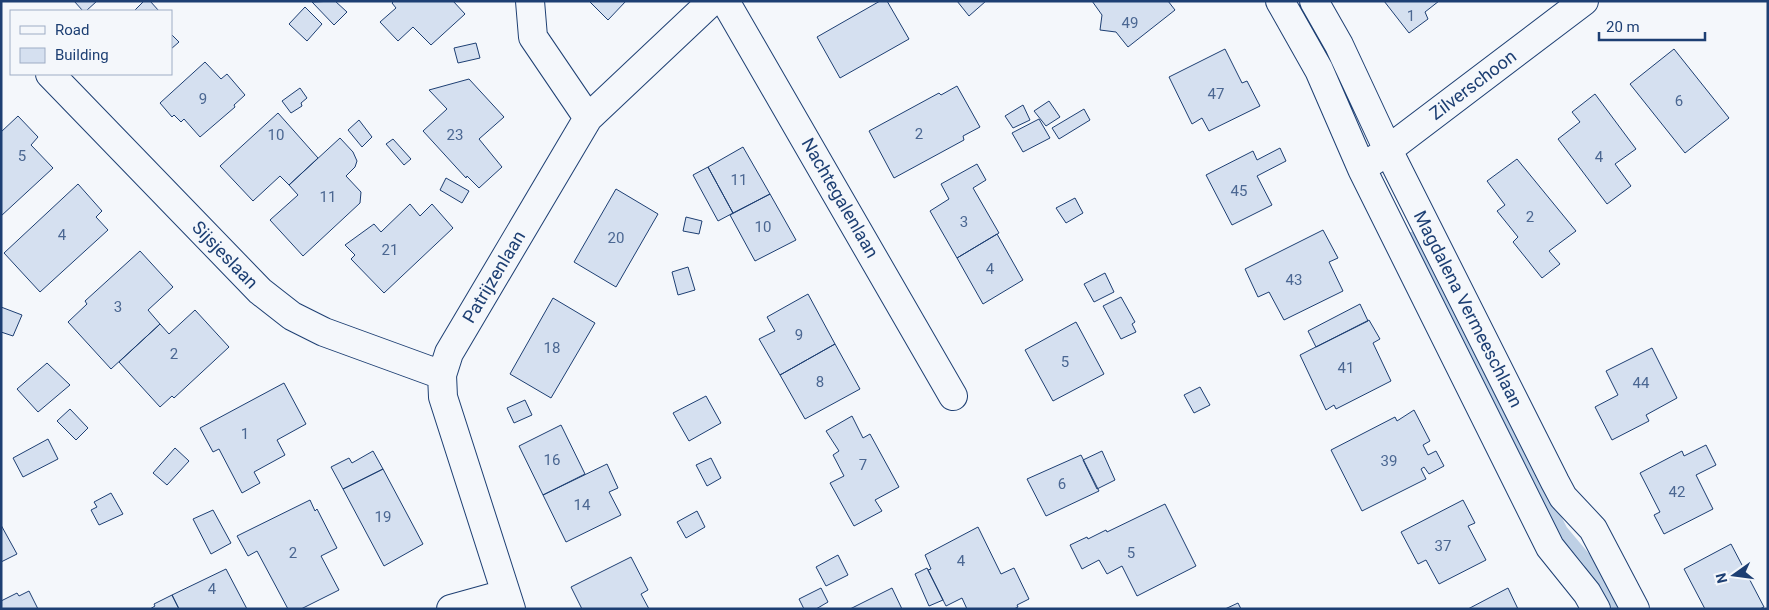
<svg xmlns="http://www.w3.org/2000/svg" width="1769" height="610" viewBox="0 0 1769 610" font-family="Roboto,sans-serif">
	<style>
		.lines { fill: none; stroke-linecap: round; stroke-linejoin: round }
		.stream { stroke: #bed0e5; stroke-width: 11 }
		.building { fill: #d5e0f0; stroke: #1d3f73 }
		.minor-casing { stroke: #1d3f73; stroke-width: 30 }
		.minor { stroke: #f4f7fb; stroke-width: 28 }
		.labels { text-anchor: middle; stroke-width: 4; stroke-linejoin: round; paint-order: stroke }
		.number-label { font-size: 15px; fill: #4b6792 }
		.street-label { font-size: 18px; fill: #1d3f73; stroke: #f4f7fb }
	</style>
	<rect width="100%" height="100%" fill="#f4f7fb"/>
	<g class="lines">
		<path class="stream" d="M1413,237L1562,530L1588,561L1614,609"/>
	</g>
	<path class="building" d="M74,1H97L86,11H83Z
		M144,1H150L159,11H134Z
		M335,1L347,12L334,25L312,2Z
		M394,1H453L465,14L431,45L413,27L398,41L380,22L396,8L392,3Z
		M589,1H626L608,20Z
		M880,1H887L909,39L840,78L817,37Z
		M957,1H986L969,16Z
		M1092,1H1168L1175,10L1128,47L1116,32L1100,30L1102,15Z
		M1384,1H1439L1425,12L1428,19L1409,33Z
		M305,7L322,24L307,41L289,24Z
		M171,34L179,42L171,49Z
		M476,43L480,58L458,63L454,48Z
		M1225,49L1242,83L1247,81L1260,106L1209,131L1202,118L1192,124L1169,77Z
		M1674,49L1729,118L1685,153L1630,84Z
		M205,62L221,79L227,74L245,95L234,105L235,107L200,137L184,119L181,122L174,115L172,117L160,103Z
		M469,79L504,117L479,139L502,167L479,188L467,176L466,178L423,131L447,109L429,90Z
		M957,86L980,127L963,136L964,140L894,178L869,131L939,93L941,95Z
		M300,88L307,98L301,103L302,106L291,113L282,101Z
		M1595,94L1636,149L1615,164L1631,186L1607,204L1558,139L1580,122L1572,112Z
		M1049,101L1060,117L1046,126L1034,111Z
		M1023,105L1030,120L1013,128L1005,116Z
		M1084,109L1090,120L1059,139L1052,128Z
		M278,113L318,158L289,185L280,176L253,201L220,166Z
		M18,116L38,137L31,145L53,168L1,216V132Z
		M1039,119L1050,138L1023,152L1012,133Z
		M359,120L372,137L362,147L348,130Z
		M340,138L353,152L357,161L355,167L346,176L361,192L360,203L303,256L270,220L298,195L289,185Z
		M393,139L411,159L404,165L386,144Z
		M743,147L770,194L733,213L708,167Z
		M1280,148L1286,161L1257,176L1272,205L1232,225L1206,175L1253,151L1257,160Z
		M1517,159L1576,231L1549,251L1560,264L1542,278L1513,242L1518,237L1497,211L1505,205L1487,181Z
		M977,164L986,180L973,188L999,233L957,258L930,211L949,199L941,184Z
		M708,167L733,213L718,221L693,175Z
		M446,178L469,191L462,203L440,190Z
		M78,184L102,211L96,217L108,230L40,292L4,253Z
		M616,189L658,214L616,287L574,262Z
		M770,194L796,240L755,261L730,215Z
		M1075,198L1083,213L1066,223L1056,208Z
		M410,204L420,216L432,204L453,228L384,293L351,259L355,255L345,245L374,224L381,232Z
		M686,217L702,221L699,234L683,231Z
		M1323,230L1338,258L1329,262L1343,291L1284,320L1269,292L1258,297L1245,269Z
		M997,234L1023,280L983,304L957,258Z
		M140,251L173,287L148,310L160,324L111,369L68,322L87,304L85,301Z
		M688,267L695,290L678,295L672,272Z
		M1105,273L1114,292L1094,302L1084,284Z
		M808,294L835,344L780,375L759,339L775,331L767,317Z
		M1121,297L1135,322L1132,324L1136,332L1121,339L1103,306Z
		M553,298L595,323L551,398L510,374Z
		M1360,304L1368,321L1316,347L1308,331Z
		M1,307L22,315L13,336L1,332Z
		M195,310L229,347L174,398L172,396L160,407L119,362L160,324L169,334Z
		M1369,320L1380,339L1373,343L1391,381L1336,409L1334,405L1326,410L1300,355Z
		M1076,322L1104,374L1053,401L1025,350Z
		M835,344L860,389L805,419L780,375Z
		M1652,348L1677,398L1646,415L1649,421L1612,440L1595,407L1618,395L1606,371Z
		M47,363L70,385L38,412L17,389Z
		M284,383L306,424L277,440L285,455L254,472L260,483L242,493L219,449L213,452L200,428Z
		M1200,387L1210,405L1194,413L1184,395Z
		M706,396L721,423L689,441L673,413Z
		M525,400L532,415L514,423L507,408Z
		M70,409L88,428L76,440L57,421Z
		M1414,410L1430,441L1423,445L1428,455L1436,451L1444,466L1429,474L1424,467L1421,469L1426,479L1362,511L1331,450L1395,417L1397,421Z
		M852,416L863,438L870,434L899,487L875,500L882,511L854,526L830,483L844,476L833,455L839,451L826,431Z
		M561,425L585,474L543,495L519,446Z
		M48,439L58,459L23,477L13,458Z
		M1706,445L1716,465L1696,475L1713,509L1664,534L1654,515L1660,512L1640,473L1682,451L1684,456Z
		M175,448L189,461L167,485L153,473Z
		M373,451L383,469L343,489L331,467L349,458L352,463Z
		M1102,451L1115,480L1097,489L1083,460Z
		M1081,455L1099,491L1046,516L1027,479Z
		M711,458L721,478L707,486L696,465Z
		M607,464L618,488L609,492L621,515L566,542L543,495Z
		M383,469L423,544L384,566L343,489Z
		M111,493L123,514L99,525L91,510L97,507L94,502Z
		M310,500L315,511L317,509L337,548L321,556L339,590L301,609H288L257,551L248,556L237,536Z
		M1463,500L1475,523L1468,526L1486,560L1439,584L1426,560L1418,564L1401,532Z
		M1165,504L1196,566L1137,596L1122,566L1107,574L1099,560L1082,569L1070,545L1087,537L1088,539L1106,530L1107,532Z
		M213,510L231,543L211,554L193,519Z
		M697,511L705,527L686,538L677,522Z
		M1,525L17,554L1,562Z
		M978,527L1001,574L1014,568L1029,599L1017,605L1018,607L1014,609H967L962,598L946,606L928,570L931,569L925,555Z
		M1731,544L1764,607L1760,609H1705L1684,569Z
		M838,555L848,575L826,586L816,567Z
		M631,557L648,590L641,594L649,609H582L571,587Z
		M927,568L943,600L929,606L915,574Z
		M226,569L247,609H179L172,595Z
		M821,588L828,602L816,609H804L799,599Z
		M892,588L902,609H850Z
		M1508,588L1518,609H1468Z
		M29,591L38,609H1V601L17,593L19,596Z
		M172,595L179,609H150L155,606L154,604Z
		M1238,603L1241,609H1225Z"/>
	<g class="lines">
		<defs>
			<path id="minor" d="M530,1L533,37L588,118
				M725,1L953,396
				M1280,1L1319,70L1362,169L1550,547L1587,593L1596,609
				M1314,1L1339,45L1388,150L1555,482L1563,497L1593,529L1635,609
				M50,74L260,291L292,316L324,332L442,375
				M1373,161L1584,1
				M451,609L505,594
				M511,609L443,397L442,375L449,353L588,118L712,1"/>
		</defs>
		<use href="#minor" class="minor-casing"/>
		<use href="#minor" class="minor"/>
	</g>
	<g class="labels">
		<g class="number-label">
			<text x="1411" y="21">1</text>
			<text x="1130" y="28">49</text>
			<text x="1216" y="99">47</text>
			<text x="203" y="104">9</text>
			<text x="1679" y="106">6</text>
			<text x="919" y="139">2</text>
			<text x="276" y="140">10</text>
			<text x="455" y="140">23</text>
			<text x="22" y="161">5</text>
			<text x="1599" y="162">4</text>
			<text x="739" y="185">11</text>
			<text x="1239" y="196">45</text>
			<text x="328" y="202">11</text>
			<text x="1530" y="222">2</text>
			<text x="964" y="227">3</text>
			<text x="763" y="232">10</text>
			<text x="62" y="240">4</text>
			<text x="616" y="243">20</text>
			<text x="390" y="255">21</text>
			<text x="990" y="274">4</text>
			<text x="1294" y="285">43</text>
			<text x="118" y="312">3</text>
			<text x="799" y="340">9</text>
			<text x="552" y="353">18</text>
			<text x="174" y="359">2</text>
			<text x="1065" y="367">5</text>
			<text x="1346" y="373">41</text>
			<text x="820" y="387">8</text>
			<text x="1641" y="388">44</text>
			<text x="245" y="439">1</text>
			<text x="552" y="465">16</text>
			<text x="1389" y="466">39</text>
			<text x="863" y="470">7</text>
			<text x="1062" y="489">6</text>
			<text x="1677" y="497">42</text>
			<text x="582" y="510">14</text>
			<text x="383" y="522">19</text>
			<text x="1443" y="551">37</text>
			<text x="293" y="558">2</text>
			<text x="1131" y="558">5</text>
			<text x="961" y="566">4</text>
			<text x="212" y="594">4</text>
		</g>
		<g class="street-label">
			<text transform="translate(1473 85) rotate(-37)" y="6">Zilverschoon</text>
			<text transform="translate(840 198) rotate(60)" y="6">Nachtegalenlaan</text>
			<text transform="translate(225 255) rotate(46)" y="6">Sijsjeslaan</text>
			<text transform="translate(494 277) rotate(-59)" y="6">Patrijzenlaan</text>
			<text transform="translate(1468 309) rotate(63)" y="6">Magdalena Vermeeschlaan</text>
		</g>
	</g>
	<rect width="1769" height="610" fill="none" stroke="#1d3f73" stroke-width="5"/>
	<rect x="10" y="10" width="162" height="65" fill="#f4f7fb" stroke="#9eadc5"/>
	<rect x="20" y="26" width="25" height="8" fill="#f4f7fb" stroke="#9eadc5"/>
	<text x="55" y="35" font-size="15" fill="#1d3f73">Road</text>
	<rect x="20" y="48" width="25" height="15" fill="#d5e0f0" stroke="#9eadc5"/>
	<text x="55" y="60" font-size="15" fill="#1d3f73">Building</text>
	<g transform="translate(1734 575) rotate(256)" stroke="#f4f7fb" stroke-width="4" paint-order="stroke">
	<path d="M0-4L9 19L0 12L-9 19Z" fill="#1d3f73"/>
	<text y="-8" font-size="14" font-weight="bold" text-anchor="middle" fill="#1d3f73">N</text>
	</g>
	<path d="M1599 32v8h106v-8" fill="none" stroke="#1d3f73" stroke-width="2.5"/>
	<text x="1606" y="32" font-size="15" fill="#1d3f73" stroke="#f4f7fb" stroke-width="4" paint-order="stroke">20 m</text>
</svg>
